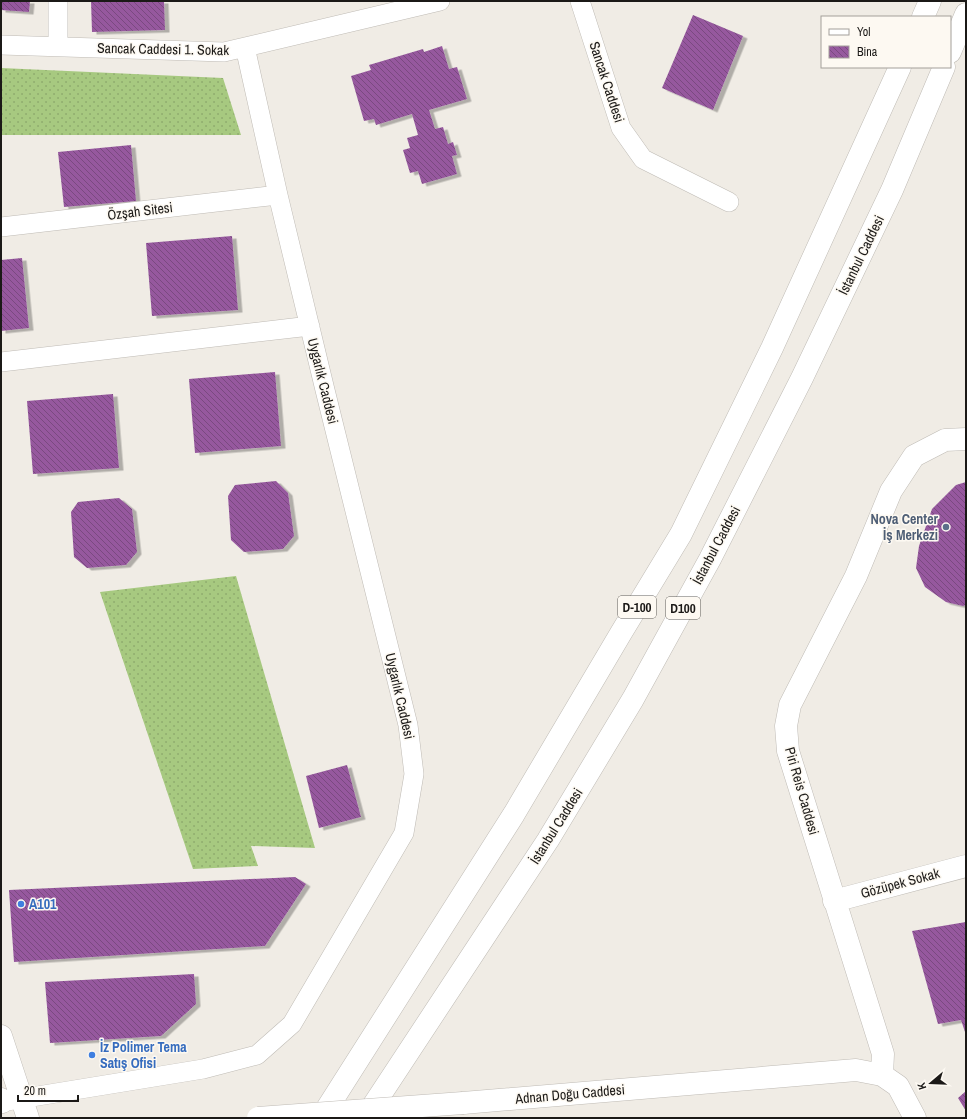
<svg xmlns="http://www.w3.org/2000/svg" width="967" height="1119" viewBox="0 0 967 1119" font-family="'Archivo Narrow',sans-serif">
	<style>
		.grass { fill: url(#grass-dots) }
		.building { fill: url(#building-back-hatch); filter: url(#shadow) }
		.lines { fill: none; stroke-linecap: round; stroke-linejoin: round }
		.street-casing { stroke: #bfbbb5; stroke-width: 20 }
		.secondary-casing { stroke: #bfbbb5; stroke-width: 23 }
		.primary-casing { stroke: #bfbbb5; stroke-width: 23 }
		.highway-casing { stroke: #bfbbb5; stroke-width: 23 }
		.street { stroke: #fff; stroke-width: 19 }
		.secondary { stroke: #fff; stroke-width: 22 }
		.primary { stroke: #fff; stroke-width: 22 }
		.highway { stroke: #fff; stroke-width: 22 }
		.secondary-bridge-casing { stroke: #bfbbb5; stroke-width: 23; stroke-linecap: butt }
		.secondary-bridge { stroke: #fff; stroke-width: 22 }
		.service-dot { fill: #5c6f8a; stroke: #fdf9f2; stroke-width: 1.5 }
		.shop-dot { fill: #3f7fe0; stroke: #fdf9f2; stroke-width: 1.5 }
		.labels { text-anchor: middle; stroke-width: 3; stroke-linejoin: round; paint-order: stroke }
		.shield { fill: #fdf9f2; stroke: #5f5c59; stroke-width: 1 }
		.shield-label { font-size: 13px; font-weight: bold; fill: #1b1917 }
		.street-label { font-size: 14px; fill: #1b1917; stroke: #fdf9f2 }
		.service-label { font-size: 14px; font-weight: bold; fill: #4e5e75; stroke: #fdf9f2; text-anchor: end }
		.shop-label { font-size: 14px; font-weight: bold; fill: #366cbe; stroke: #fdf9f2; text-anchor: start }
	</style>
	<defs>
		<pattern id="grass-dots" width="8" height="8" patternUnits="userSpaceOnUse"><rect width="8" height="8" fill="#a7c980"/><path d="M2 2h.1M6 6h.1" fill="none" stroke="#8fac6e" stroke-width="1.8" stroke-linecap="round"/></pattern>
		<pattern id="building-back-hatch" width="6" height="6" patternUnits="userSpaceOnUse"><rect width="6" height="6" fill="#96599e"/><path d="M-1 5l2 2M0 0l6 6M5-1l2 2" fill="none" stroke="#7a4980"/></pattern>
		<filter id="shadow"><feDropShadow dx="4.5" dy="2.5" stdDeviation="0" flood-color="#0004"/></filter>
	</defs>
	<rect width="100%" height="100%" fill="#f0ece5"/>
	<path class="grass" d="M1,68L223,78L241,135H1Z
		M236,576L315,848L251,846L258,866L193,869L100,592Z"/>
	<path class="building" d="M1,1H30L29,12L1,10Z
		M91,1H164L165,30L92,32Z
		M693,15L743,36L713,110L662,88Z
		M442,46L449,69L457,67L467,99L429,110L435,129L443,127L448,144L453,142L457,155L452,156L457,174L422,184L418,171L410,173L403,150L410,148L407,138L418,135L412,114L376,125L374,119L364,121L351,76L371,70L369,65L423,49L424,52Z
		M131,145L136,201L64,207L58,152Z
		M232,236L238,310L152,316L146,243Z
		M22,258L29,328L1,331V260Z
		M275,372L281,446L195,453L189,379Z
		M113,394L119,468L33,474L27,401Z
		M276,481L288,493L294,536L283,549L244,552L231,540L228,496L235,485Z
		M966,482V605L963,606L946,602L925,587L916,568L919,546L932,509L956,485Z
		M119,498L132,509L137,552L126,565L87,568L74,557L71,512L78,502Z
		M347,765L361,817L319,828L306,776Z
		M295,877L306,884L265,946L14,962L9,890Z
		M966,922V1035L961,1020L938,1024L912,931Z
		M194,974L196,1004L161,1036L50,1043L45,982Z
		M966,1091V1111L958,1098Z"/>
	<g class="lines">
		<defs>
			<path id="street" d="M580,1L621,128L643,159L729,202
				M1,45L224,52L440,1
				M58,46V1
				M1,227L278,195
				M1,362L310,326
				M7,1101L203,1069L257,1055L292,1024L404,833L414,774L408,725L325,390L278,195L245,47"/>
			<path id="secondary" d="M834,901L966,866
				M882,1075L883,1054L788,751L786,726L790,705L856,576L891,491L914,456L945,440L966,439
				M463,1103L856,1070L882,1075L898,1086L915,1118"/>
			<path id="primary" d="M1,1036L28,1118
				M1,1099L2,1102"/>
			<path id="highway" d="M923,17L930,1
				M950,52L966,14
				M321,1118L514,814L621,633L681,534L772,348L900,67
				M365,1118L548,840L633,699L710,559L802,378L892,190L944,67"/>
		</defs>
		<use href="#street" class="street-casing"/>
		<use href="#secondary" class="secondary-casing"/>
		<use href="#primary" class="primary-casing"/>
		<use href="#highway" class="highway-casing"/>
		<use href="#street" class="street"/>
		<use href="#secondary" class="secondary"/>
		<use href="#primary" class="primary"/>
		<use href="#highway" class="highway"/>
		<defs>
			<path id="secondary-bridge" d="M258,1118L463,1103"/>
		</defs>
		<use href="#secondary-bridge" class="secondary-bridge-casing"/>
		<use href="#secondary-bridge" class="secondary-bridge"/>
	</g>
	<circle class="service-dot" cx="946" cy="527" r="4"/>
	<g class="shop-dot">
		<circle cx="21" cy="904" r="4"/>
		<circle cx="92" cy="1055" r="4"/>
	</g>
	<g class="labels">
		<g class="shield">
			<rect x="618" y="596" width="38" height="22" rx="3"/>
			<rect x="666" y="597" width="34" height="22" rx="3"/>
		</g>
		<g class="shield-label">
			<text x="637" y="612">D-100</text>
			<text x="683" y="613">D100</text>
		</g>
		<g class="street-label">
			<text transform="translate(163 49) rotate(1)" y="5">Sancak Caddesi 1. Sokak</text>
			<text transform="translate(607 82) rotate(72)" y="5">Sancak Caddesi</text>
			<text transform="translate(140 211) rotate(-7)" y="5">Özşah Sitesi</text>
			<text transform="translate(861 255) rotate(-64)" y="5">İstanbul Caddesi</text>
			<text transform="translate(323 381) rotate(76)" y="5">Uygarlık Caddesi</text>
			<text transform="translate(716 545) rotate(-62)" y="5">İstanbul Caddesi</text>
			<text transform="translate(400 696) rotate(77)" y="5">Uygarlık Caddesi</text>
			<text transform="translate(802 791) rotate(74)" y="5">Piri Reis Caddesi</text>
			<text transform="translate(556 826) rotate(-58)" y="5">İstanbul Caddesi</text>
			<text transform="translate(900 883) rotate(-15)" y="5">Gözüpek Sokak</text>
			<text transform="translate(570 1094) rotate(-5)" y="5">Adnan Doğu Caddesi</text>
		</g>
		<g class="service-label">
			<text x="938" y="524">Nova Center<tspan x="938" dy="16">İş Merkezi</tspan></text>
		</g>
		<g class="shop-label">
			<text x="29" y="909">A101</text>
			<text x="100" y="1052">İz Polimer Tema<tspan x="100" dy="16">Satış Ofisi</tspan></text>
		</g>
	</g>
	<rect width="967" height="1119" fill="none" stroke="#1b1917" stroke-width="4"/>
	<rect x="821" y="16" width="130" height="52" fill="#fdf9f2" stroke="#a39f9a"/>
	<rect x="829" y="29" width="20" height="6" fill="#ffffff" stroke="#a39f9a"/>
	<text x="857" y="36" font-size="12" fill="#1b1917">Yol</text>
	<rect x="829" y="46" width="20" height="12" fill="url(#building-back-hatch)" stroke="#a39f9a"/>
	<text x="857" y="56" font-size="12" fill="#1b1917">Bina</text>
	<g transform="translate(931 1083) rotate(251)" stroke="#fdf9f2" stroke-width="3" paint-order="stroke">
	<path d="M0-3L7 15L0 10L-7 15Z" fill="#1b1917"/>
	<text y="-6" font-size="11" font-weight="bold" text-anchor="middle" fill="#1b1917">K</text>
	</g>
	<path d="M18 1095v6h60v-6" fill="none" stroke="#1b1917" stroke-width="2"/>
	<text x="24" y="1095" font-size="12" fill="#1b1917" stroke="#fdf9f2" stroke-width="3" paint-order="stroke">20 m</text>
</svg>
